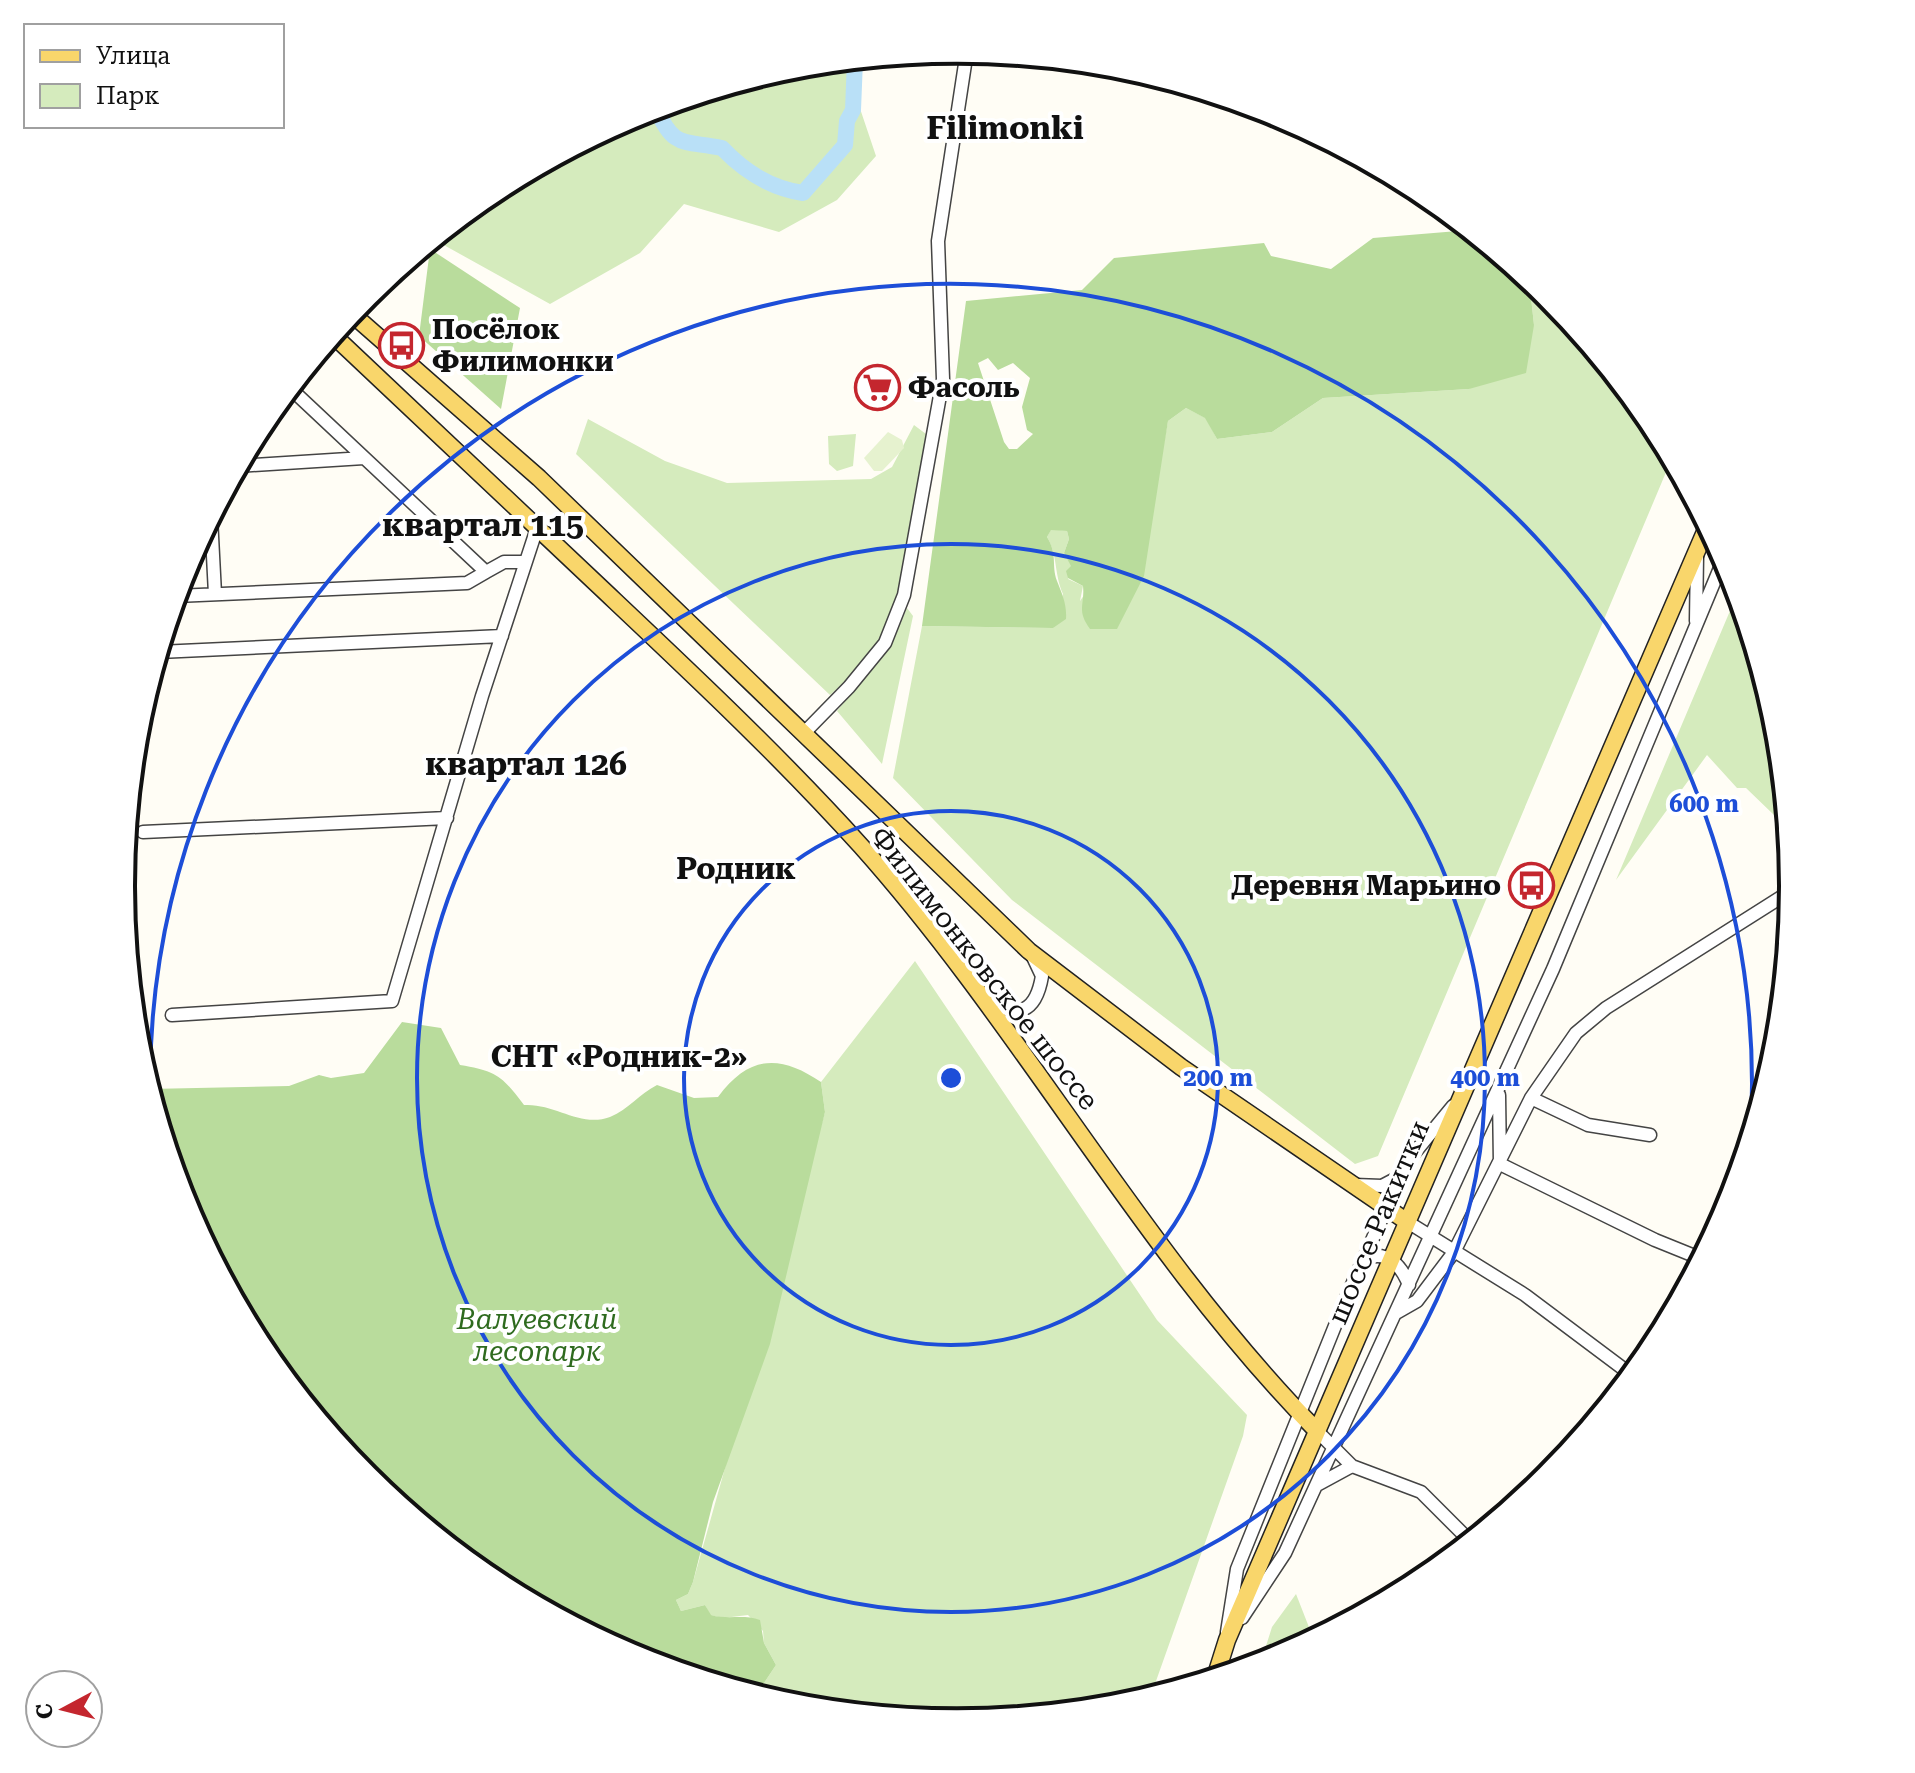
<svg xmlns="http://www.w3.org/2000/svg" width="1915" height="1773" viewBox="0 0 1915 1773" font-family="'Roboto Serif',serif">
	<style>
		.green { fill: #d5ebbd }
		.forest { fill: #b9dc9c; fill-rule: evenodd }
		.pitch { fill: #e6f2cf }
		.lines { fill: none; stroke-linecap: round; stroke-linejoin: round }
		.river { stroke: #b9e0f7; stroke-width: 16 }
		.minor-casing { stroke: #444; stroke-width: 15 }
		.major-casing { stroke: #222; stroke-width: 19 }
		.minor { stroke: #fff; stroke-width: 12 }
		.major { stroke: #f9d66b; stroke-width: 16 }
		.ring { fill: none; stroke: #1d4ed8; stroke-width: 4 }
		.labels { text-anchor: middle; stroke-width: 8; stroke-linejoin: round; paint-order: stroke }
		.poi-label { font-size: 28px; font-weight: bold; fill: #111; stroke: #fff; text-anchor: start }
		.street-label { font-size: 28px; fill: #111; stroke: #fff }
		.park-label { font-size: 28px; font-style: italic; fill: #2f6b1f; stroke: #fff }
		.neighbourhood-label { font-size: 30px; font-weight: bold; fill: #111; stroke: #fff }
		.quarter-label { font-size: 32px; font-weight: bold; fill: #111; stroke: #fff }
		.rim { fill: none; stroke: #111; stroke-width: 4 }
		.centre { fill: #1d4ed8; stroke: #fff; stroke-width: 4 }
		.ring-label { font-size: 24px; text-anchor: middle; font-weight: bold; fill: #1d4ed8; stroke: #fff; stroke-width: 8; stroke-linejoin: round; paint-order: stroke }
	</style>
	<rect width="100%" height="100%" fill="#fffdf5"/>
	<path class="green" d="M844,61L876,156L837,200L779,232L684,204L640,253L550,304L442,244L452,224L493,191L638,114L795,66Z
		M1529,279L1549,295L1653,422L1672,458L1378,1156L1355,1164L1012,900L893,778L922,626L1053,628L1063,594C1054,574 1058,556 1047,537L1051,529L1067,531L1069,539L1064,553L1072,566L1068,579L1083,586L1080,601L1155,491L1168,421L1186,408L1206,418L1217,439L1272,432L1323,398L1469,389L1534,325Z
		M588,419L665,461L727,483L871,479L892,467L914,425L926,434C922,482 903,599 879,639C866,659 848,680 830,695L576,454Z
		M856,434L853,466L837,471L829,464L828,436Z
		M1738,592L1778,724L1790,851L1774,815L1746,788H1737L1707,755L1616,880Z
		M907,608L913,616L882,764L837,711L893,641Z
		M915,961L1157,1320L1247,1415L1243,1436L1150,1698L1120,1707L1021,1717L992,1712L914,1717L794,1707L756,1695L776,1665L764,1643L763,1631L748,1615L723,1618L710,1615L705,1605L681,1611L676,1600L688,1594L693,1582L825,1112L821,1082Z
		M1296,1594L1314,1640L1260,1665L1272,1627Z"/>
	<path class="forest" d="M1470,230L1529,279L1534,325L1526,373L1469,389L1323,398L1272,432L1217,439L1205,418L1186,408L1168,421L1144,576L1117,629H1090C1076,610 1085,605 1083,586L1068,578L1066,571L1071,566L1064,553L1069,539L1067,531L1051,530L1047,537C1058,555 1051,564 1057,581C1062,594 1067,604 1066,619L1053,628L922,626L966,301L1082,290L1114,258L1264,243L1271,256L1331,269L1373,238ZM988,358L998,370L1013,363L1030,378L1022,407L1027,430L1033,434L1017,449H1009L1004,442L978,363Z
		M430,249L520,308L501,409L419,336Z
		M402,1022L441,1028L460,1065C497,1071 502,1076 524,1105C555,1103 580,1128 610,1117C629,1109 639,1094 657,1085L694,1098L718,1097C749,1055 780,1054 821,1082L825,1112L770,1344L713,1502L693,1582L688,1594L676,1600L681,1611L705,1605L711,1615C728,1620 744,1614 760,1620L764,1643L776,1665L756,1695L637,1659L492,1582L366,1478L262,1351L185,1206L149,1089L289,1086L319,1075L331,1078L364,1073Z"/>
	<path class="pitch" d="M888,432L902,440L904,448L882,471H874L864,458Z"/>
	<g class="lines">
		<path class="river" d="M656,108C674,150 684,140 722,148C745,172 770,188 803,193L845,145L847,121L853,110L855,60"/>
		<defs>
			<path id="minor" d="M290,388L486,572L504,562H523
				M238,466L364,458
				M211,517L215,594
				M176,596L467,583L486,572
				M1696,621L1697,556
				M159,652L502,636
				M804,733L849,687L885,643L904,595L943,379L938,241L967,51
				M143,832L447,818
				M989,998C1017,1021 1036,1012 1042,976L1033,957
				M172,1015L392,1001L482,696L537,528
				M1499,1095L1500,1164L1655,1240L1702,1259
				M1531,1098L1588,1125L1650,1135
				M1355,1185L1382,1186L1401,1176
				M1406,1221L1525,1295L1633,1376
				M1363,1260C1386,1248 1401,1265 1409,1285
				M1396,1313L1417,1301L1454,1252L1531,1098L1576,1033L1606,1008L1794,889
				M1317,1431L1352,1466L1421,1492L1471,1542
				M1317,1485L1352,1466
				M1242,1618L1285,1553L1553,969L1725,556
				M1227,1632L1237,1569L1347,1296L1407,1162L1453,1106"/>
			<path id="major" d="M351,313L539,478L1029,951L1181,1067L1406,1221
				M333,335C421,418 509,502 598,585C688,670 778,754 861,846C1026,1031 1143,1254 1317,1431
				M1215,1678L1227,1640L1708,525"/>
		</defs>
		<use href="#minor" class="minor-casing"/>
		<use href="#major" class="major-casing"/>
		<use href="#minor" class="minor"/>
		<use href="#major" class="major"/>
	</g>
	<g class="ring">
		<circle cx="951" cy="1078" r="267"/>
		<circle cx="951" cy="1078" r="534"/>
		<path d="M150 1092A801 801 0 1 1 1750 1141"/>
	</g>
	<defs>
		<symbol id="bus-ring" viewBox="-11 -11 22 22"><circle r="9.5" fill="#fff" stroke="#c4262e" stroke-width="1.5"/><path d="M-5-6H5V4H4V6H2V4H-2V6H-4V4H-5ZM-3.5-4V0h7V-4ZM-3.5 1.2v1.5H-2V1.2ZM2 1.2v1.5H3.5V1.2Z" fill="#c4262e"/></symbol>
		<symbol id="supermarket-ring" viewBox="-11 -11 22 22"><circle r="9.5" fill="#fff" stroke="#c4262e" stroke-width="1.5"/><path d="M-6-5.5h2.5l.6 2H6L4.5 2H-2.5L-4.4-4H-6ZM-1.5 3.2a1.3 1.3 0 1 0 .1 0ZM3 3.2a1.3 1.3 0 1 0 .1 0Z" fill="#c4262e"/></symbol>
	</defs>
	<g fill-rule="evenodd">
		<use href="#bus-ring" x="376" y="320" width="51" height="51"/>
		<use href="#supermarket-ring" x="852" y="362" width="51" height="51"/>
		<use href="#bus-ring" x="1506" y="860" width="51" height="51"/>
	</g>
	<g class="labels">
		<g class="poi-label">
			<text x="432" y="339">Посёлок<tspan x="432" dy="32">Филимонки</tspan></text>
			<text x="908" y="397">Фасоль</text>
			<text x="1501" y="895" text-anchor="end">Деревня Марьино</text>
		</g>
		<g class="street-label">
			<text transform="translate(985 968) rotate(52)" y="10">Филимонковское шоссе</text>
			<text transform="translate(1378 1222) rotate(-67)" y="10">шоссе Ракитки</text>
		</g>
		<g class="park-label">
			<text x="537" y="1329">Валуевский<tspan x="537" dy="32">лесопарк</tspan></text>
		</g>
		<g class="neighbourhood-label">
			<text x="736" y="879">Родник</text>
			<text x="619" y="1067">СНТ «Родник-2»</text>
		</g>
		<g class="quarter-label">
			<text x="1005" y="139">Filimonki</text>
			<text x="483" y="536">квартал 115</text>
			<text x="526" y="775">квартал 126</text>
		</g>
	</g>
	<path d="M0 0H1915V1773H0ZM135 886a822 822 0 1 1 1644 0a822 822 0 1 1-1644 0Z" fill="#fff" fill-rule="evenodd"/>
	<path class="rim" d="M135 886a822 822 0 1 1 1644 0a822 822 0 1 1-1644 0Z"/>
	<circle cx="951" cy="1078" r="12" class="centre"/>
	<g class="ring-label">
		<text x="1704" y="812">600 m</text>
		<text x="1218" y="1086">200 m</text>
		<text x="1485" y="1086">400 m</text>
	</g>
	<rect x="24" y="24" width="260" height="104" fill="#ffffff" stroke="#a0a0a0" stroke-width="2"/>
	<rect x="40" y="50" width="40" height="12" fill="#f9d66b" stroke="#a0a0a0" stroke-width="2"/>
	<text x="96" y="64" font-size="24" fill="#111111">Улица</text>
	<rect x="40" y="84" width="40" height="24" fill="#d5ebbd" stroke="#a0a0a0" stroke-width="2"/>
	<text x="96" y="104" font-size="24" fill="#111111">Парк</text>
	<g transform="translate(64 1709) rotate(263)"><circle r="38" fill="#ffffff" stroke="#a0a0a0" stroke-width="2"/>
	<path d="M0-6L14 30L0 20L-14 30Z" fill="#c4262e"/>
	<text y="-12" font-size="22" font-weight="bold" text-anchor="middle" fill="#111111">С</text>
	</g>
</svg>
